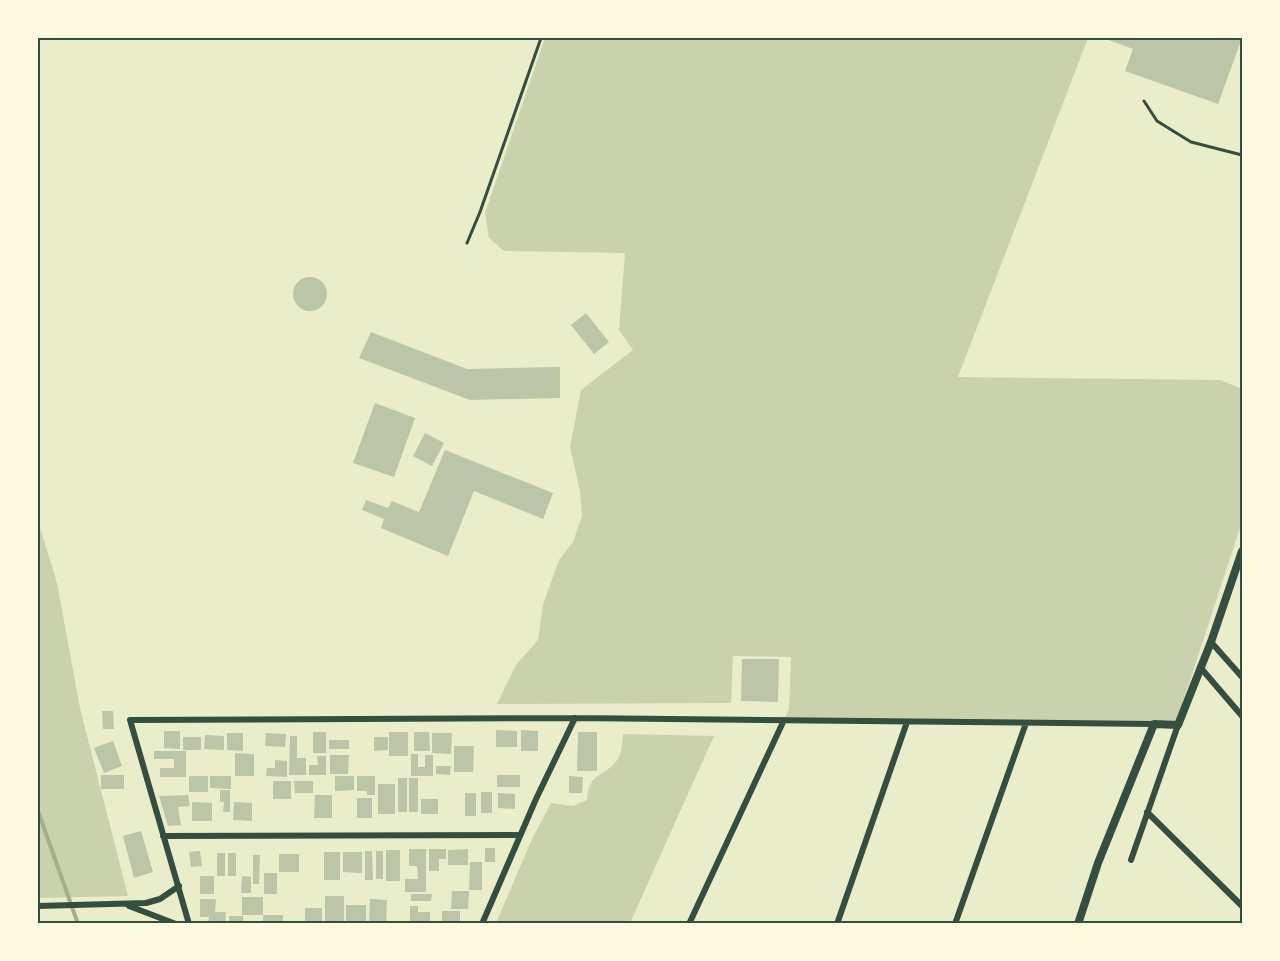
<svg xmlns="http://www.w3.org/2000/svg" width="1280" height="961" viewBox="0 0 1280 961" font-family="'Noto Sans',sans-serif">
	<style>
		.green { fill: #cad2ad }
		.lines { fill: none; stroke-linecap: round; stroke-linejoin: round }
		.stream { stroke: #a3b18a; stroke-width: 4 }
		.building { fill: #bcc5a7 }
		.service { stroke: #344e41; stroke-width: 3 }
		.minor { stroke: #344e41; stroke-width: 6 }
		.tertiary { stroke: #344e41; stroke-width: 8 }
		.neatline { fill: none; stroke: #344e41; stroke-width: 2 }
	</style>
	<rect width="100%" height="100%" fill="#e9edc9"/>
	<path class="green" d="M545,38H1088L958,377L1220,380L1242,389V522L1175,726L784,720L789,709L791,657L733,656L731,703L497,704L516,665L538,640L543,605L559,560L573,542L582,516L580,491L570,447L581,390L633,350L619,330L625,253L504,251L489,238L485,213Z
		M38,521L57,583L80,708L128,896L38,898Z
		M623,734L714,736L630,923H496L532,839L551,803L573,806L587,800C589,771 603,779 618,759C622,753 622,742 623,734Z"/>
	<g class="lines">
		<path class="stream" d="M38,811L78,924"/>
	</g>
	<path class="building" d="M1103,38H1242L1218,104L1125,71L1133,49Z
		M293 294a17 17 0 1 1 34 0a17 17 0 1 1-34 0Z
		M586,313L609,342L594,354L571,325Z
		M371,332L467,369L560,367V398L470,400L359,358Z
		M375,403L415,418L394,477L353,463Z
		M425,433L444,443L432,466L413,456Z
		M445,450L553,493L543,519L474,491L448,556L381,528L384,519L362,510L366,500L388,508L392,501L419,512Z
		M742,659H779L778,702L741,701Z
		M102,711H113L114,729H103Z
		M496,730L517,731V747H496Z
		M521,730L538,731V751H521Z
		M164,731H180V749L164,748Z
		M313,732H326V753H313Z
		M389,732H408V756H389Z
		M414,732H429L430,751H414Z
		M578,732H597V771H577Z
		M227,733H243V751L227,750Z
		M266,733L286,734L285,747L265,746Z
		M432,733H452L451,754L432,753Z
		M205,735L224,736V750L204,749Z
		M290,736H297V758H306V775H289Z
		M183,737H201V750H183Z
		M374,737H388V750L374,751Z
		M329,740H349V749H329Z
		M113,741L122,766L104,773L94,748Z
		M454,746H474L473,772H454Z
		M154,751H186V777H160V768H174V759H154Z
		M235,753L254,754V776H235Z
		M411,754H418V767H425V755H433V776H411Z
		M330,755H349L348,774H330Z
		M317,756H326V775H309V765H318Z
		M275,760L287,761V777L266,776L267,768H275Z
		M436,766H451L450,775L436,774Z
		M101,775H124V789H101Z
		M497,775H520V787H497Z
		M189,776H208V792H189Z
		M210,776H231V789L210,788Z
		M335,776H354V790L335,791Z
		M357,776H375V795H367V791H357Z
		M569,776L583,777L582,793H569Z
		M398,778H407V812H398Z
		M409,778H418V812H409Z
		M273,781H291V799H273Z
		M294,781H313V793H295Z
		M378,784H395V814H378Z
		M220,790H230V812H223L224,802H220Z
		M481,792H492V813H481Z
		M465,793H476V816H465Z
		M498,793L515,794V809L498,808Z
		M188,795L190,806L178,807L181,825L168,826L159,796Z
		M315,795H332V818H314Z
		M357,798H372V818H357Z
		M421,799H438V814H421Z
		M192,802L212,803V821H192Z
		M234,802L252,803V821L233,820Z
		M141,831L153,872L134,878L123,836Z
		M485,848H495V862H485Z
		M409,849H426V892H405V879H418L417,866H409Z
		M429,849H446V859H439V871H429Z
		M468,849V865H448V850Z
		M386,850H400V881H386Z
		M200,851L202,866L191,867L189,852Z
		M365,851H372L373,880H365Z
		M376,851H383V879H376Z
		M324,852H340V880H324Z
		M343,852H362V873L343,872Z
		M217,853H225V876H217Z
		M228,853H236V876H228Z
		M279,854H299V872H279Z
		M253,855H260L259,884H253Z
		M470,862H482V890H469Z
		M264,873H277V894H264Z
		M200,876H214V894H200Z
		M242,876L251,877V893H241Z
		M452,891H469L468,909H451Z
		M411,894H432L431,901H411Z
		M325,896H344V923H325Z
		M242,897H263V915H242Z
		M200,899H216L215,912H226L225,924H208L209,917H200Z
		M370,899L387,900L386,924H369Z
		M346,905H366V924H346Z
		M410,906H418V912H430V924H410Z
		M305,908H322V924H305Z
		M442,911H460V924H442Z
		M263,915H283V924H263Z
		M229,916H243V924H229Z"/>
	<g class="lines">
		<path class="service" d="M1144,101L1157,121L1191,142L1242,155
			M467,243L480,212L541,38"/>
		<path class="minor" d="M1211,642L1242,677
			M1200,667L1242,716
			M1147,812L1242,906
			M163,836L520,835
			M1131,860L1178,725
			M38,906L146,903L160,899L179,886
			M129,906L176,924
			M189,924L130,720L575,718L1154,724
			M482,924L536,799L575,718
			M689,924L784,720
			M837,924L907,722
			M955,924L1026,723"/>
		<path class="tertiary" d="M1078,924L1098,863L1154,724L1178,725L1211,642L1242,551"/>
	</g>
	<rect width="1280" height="961" fill="none" stroke="#fefae0" stroke-width="78"/>
	<rect x="39" y="39" width="1202" height="883" class="neatline"/>
</svg>
